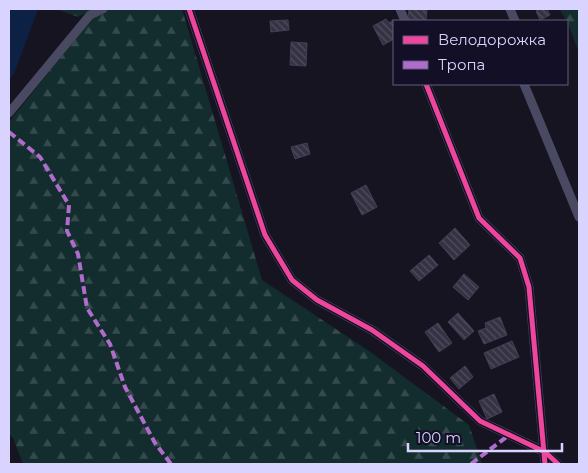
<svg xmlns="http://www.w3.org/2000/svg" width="588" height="473" viewBox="0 0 588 473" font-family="Montserrat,sans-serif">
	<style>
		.forest { fill: url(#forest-firs) }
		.water { fill: #0d2144 }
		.building { fill: url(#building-back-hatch); stroke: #433f54 }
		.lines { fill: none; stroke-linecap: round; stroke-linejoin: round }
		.street { stroke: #4a4962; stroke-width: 9 }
		.quiet { stroke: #b06ccc; stroke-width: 4; stroke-dasharray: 8 4; stroke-linecap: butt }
		.cycleway-casing { stroke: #130f26; stroke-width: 8 }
		.cycleway { stroke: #ed469a; stroke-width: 5 }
	</style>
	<defs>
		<pattern id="forest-firs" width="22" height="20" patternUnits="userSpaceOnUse" patternTransform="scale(1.25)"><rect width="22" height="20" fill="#132c2d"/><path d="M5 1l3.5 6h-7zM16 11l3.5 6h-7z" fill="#354a4c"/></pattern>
		<pattern id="building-back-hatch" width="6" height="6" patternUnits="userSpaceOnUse" patternTransform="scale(1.25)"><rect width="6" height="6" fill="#343243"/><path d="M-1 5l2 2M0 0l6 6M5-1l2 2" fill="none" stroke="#514f5f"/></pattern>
	</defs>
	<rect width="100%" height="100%" fill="#161421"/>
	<path class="forest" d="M56,9H93L78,17Z
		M103,9H182L262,280L369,351L469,425L482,464H23L13,438L9,434V122L96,13Z
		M559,9H579V53L567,21Z"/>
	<path class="water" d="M9,9H38L14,74L9,79Z"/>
	<path class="building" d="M409,9L427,10L426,20L408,19Z
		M541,9H547L550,15L540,20L536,11Z
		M386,19L389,23L393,20L394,22V32L392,33L394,39L383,45L373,26Z
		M288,20L289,30L271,32L270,21Z
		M291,42L307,43L306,66L290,65Z
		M307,143L310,154L295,159L291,147Z
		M366,185L377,207L362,215L351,193Z
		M455,228L470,245L454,260L439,243Z
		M429,255L438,265L419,281L410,271Z
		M464,274L479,287L468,300L453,287Z
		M458,313L474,331L464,340L448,322Z
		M500,317L507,335L484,344L478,331L486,328L485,323Z
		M438,323L452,343L439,352L425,332Z
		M512,341L519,357L491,369L484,353Z
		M465,366L473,377L459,389L450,378Z
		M494,394L502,412L487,419L479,401Z"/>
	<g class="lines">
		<path class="street" d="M189,9L265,235L292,280L317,300L372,330L423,366L480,421L545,452L558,464
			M400,9L405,21
			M510,9L515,21
			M426,84L479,218L520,258L529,287L545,464
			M524,84L579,217
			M9,113L90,15L103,9"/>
		<path class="quiet" d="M9,132L40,157L69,205L67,231L78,254L87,308L110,344L125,387L155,443L171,464
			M471,464L509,435"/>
		<defs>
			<path id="cycleway" d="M189,9L265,235L292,280L317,300L372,330L423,366L480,421L545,452L558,464
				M426,84L479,218L520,258L529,287L545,464"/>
		</defs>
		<use href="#cycleway" class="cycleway-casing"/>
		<use href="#cycleway" class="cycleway"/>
	</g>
	<rect width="588" height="473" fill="none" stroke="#d9d4ff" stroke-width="20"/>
	<rect x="393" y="20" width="175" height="65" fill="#130f26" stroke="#625e7d"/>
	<rect x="403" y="36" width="25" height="8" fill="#ed469a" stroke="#625e7d"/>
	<text x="438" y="45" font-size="15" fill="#d9d4ff">Велодорожка</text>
	<rect x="403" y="61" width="25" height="8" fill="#b06ccc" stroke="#625e7d"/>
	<text x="438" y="70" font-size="15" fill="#d9d4ff">Тропа</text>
	<path d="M408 443v8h154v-8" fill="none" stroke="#d9d4ff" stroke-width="2.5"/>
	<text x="416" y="443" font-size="15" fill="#d9d4ff" stroke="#130f26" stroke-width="4" paint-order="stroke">100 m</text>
</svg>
